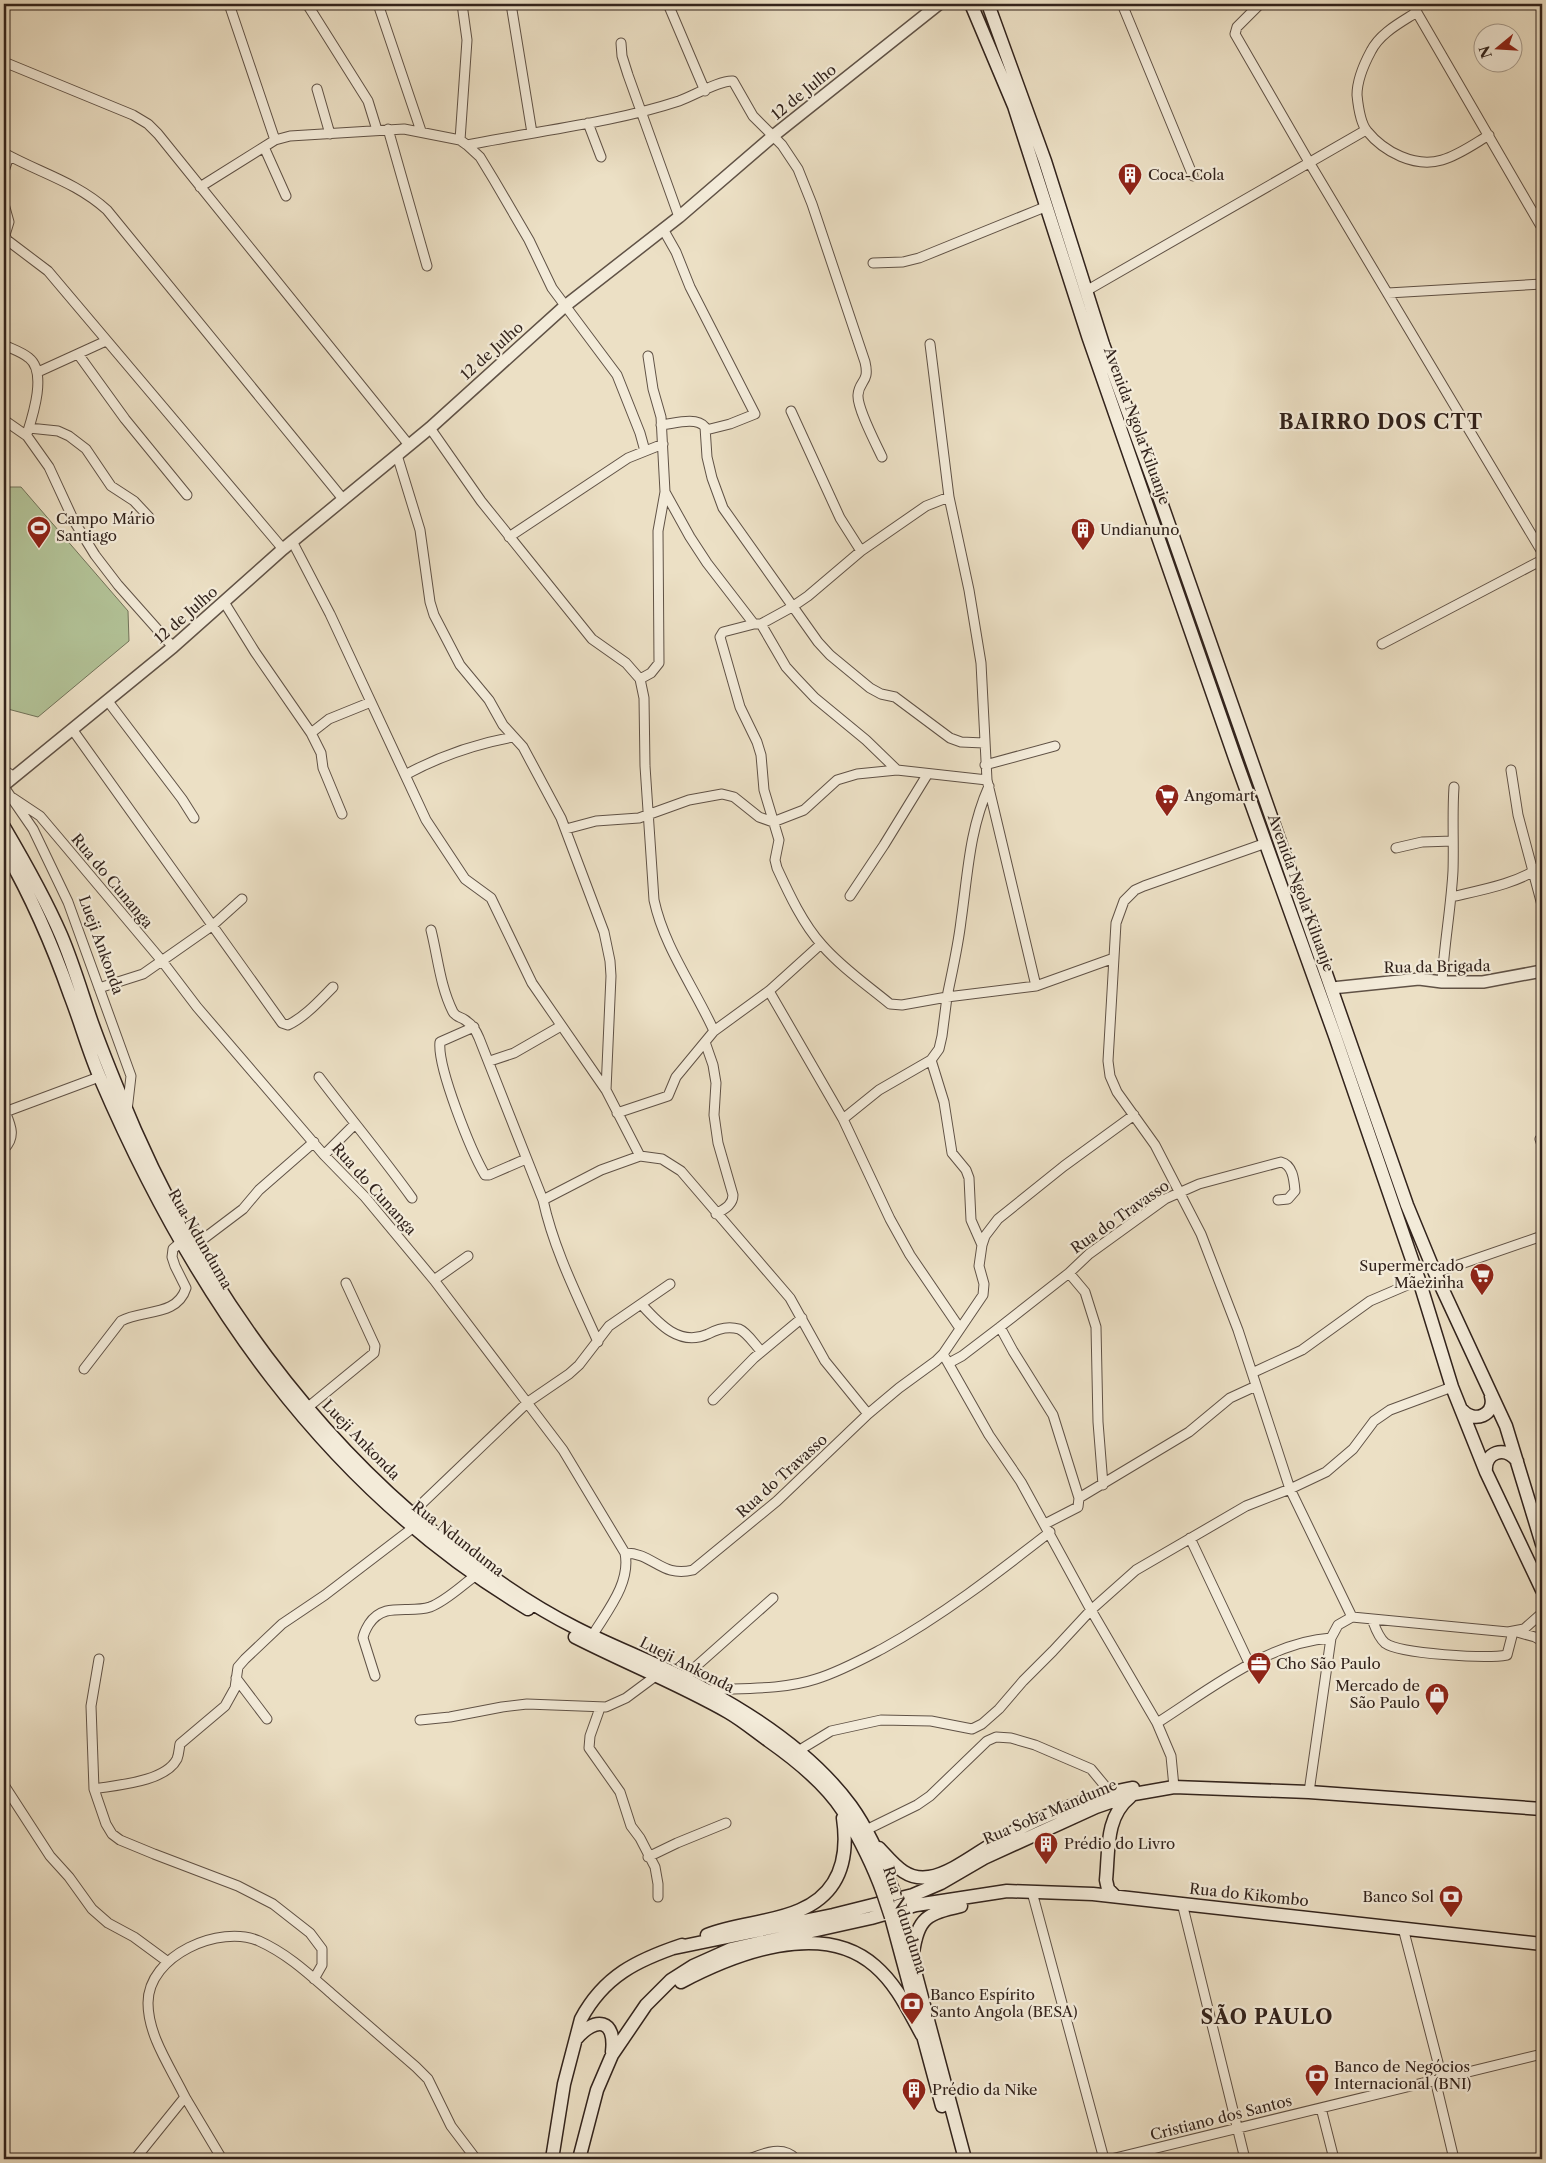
<svg xmlns="http://www.w3.org/2000/svg" width="1546" height="2163" viewBox="0 0 1546 2163" font-family="'Libre Caslon Text',serif">
	<style>
		.green { fill: #b3c398; stroke: #72735a }
		.lines { fill: none; stroke-linecap: round; stroke-linejoin: round }
		.minor-casing { stroke: #605246; stroke-width: 11 }
		.tertiary-casing { stroke: #605246; stroke-width: 14 }
		.secondary-casing { stroke: #32231c; stroke-width: 15 }
		.minor { stroke: #f3ebd9; stroke-width: 9 }
		.tertiary { stroke: #f3ebd9; stroke-width: 11 }
		.secondary { stroke: #f3ebd9; stroke-width: 12 }
		.secondary-bridge-casing { stroke: #32231c; stroke-width: 15; stroke-linecap: butt }
		.secondary-bridge { stroke: #f3ebd9; stroke-width: 12 }
		.labels { text-anchor: middle; stroke-width: 4.5; stroke-linejoin: round; paint-order: stroke }
		.street-label { font-size: 15px; fill: #32231c; stroke: #f3ebd9 }
		.poi-label { font-size: 15px; fill: #32231c; stroke: #f3ebd9; text-anchor: start }
		.district-label { font-size: 20px; font-weight: bold; letter-spacing: 1px; fill: #32231c; stroke: #f3ebd9 }
	</style>
	<rect width="100%" height="100%" fill="#ece0c5"/>
	<filter id="stains"><feTurbulence type="fractalNoise" baseFrequency=".004" numOctaves="4"/><feColorMatrix values="0 0 0 0 .2 0 0 0 0 .09 0 0 0 0 .02 0 0 0 .5 -.17"/></filter>
	<radialGradient id="worn" r=".72"><stop offset=".6" stop-color="#630" stop-opacity="0"/><stop offset="1" stop-color="#630" stop-opacity=".3"/></radialGradient>
	<path class="green" d="M4,487H21L128,611L129,641L38,717L4,708Z"/>
	<g class="lines">
		<defs>
			<path id="minor" d="M229,4L275,140
				M307,4L368,101L377,130
				M378,4L421,131
				M511,4L532,133
				M668,4L705,91
				M1122,4L1193,176
				M1260,4L1237,27L1235,34L1309,162L1542,552
				M1412,4L1542,228
				M1417,12C1400,23 1380,33 1371,51C1364,64 1357,80 1357,95C1358,105 1361,124 1367,131C1384,152 1415,168 1442,160C1459,155 1474,144 1489,135
				M621,43L622,56L628,75L679,217
				M4,62L133,115L148,124L158,134L409,445
				M317,89L330,134
				M588,123L601,157
				M388,129L427,266
				M460,140L467,40L462,4
				M467,145L480,157L494,180L529,240L552,288L617,375L640,433L645,451
				M264,147L286,196
				M4,153C40,173 76,182 107,210L343,499
				M4,171L9,156
				M200,187L275,140L290,136L404,129L460,140L467,145L478,143C545,130 615,122 679,101C693,96 720,80 733,81L753,116L782,145L798,169L812,204L865,362C870,383 859,380 858,395C857,408 876,444 882,457
				M4,204L9,222L5,235L7,240L48,271L283,549
				M663,229L676,252L690,287L755,414L730,424L706,430
				M873,263L903,262L919,258L1045,207
				M1086,291L1366,130
				M1388,293L1542,284
				M930,344L949,497L969,590L981,663L987,780L1036,986L1114,958
				M4,345C12,349 22,352 29,358C47,372 33,415 27,434
				M78,354L125,419L187,495
				M38,372L106,341
				M791,411L840,518L861,551
				M4,420L27,436L49,467L74,521L95,555L118,585L173,647
				M661,425C673,424 696,416 705,427L707,457L712,478L723,508L818,642L830,655L870,688L881,694L895,697L950,738L961,742L984,743
				M29,428L58,431L69,436L86,449L111,486L134,501L149,517
				M430,428L481,501L592,639L626,663L640,679L644,698L645,766L654,900C664,947 694,987 714,1031
				M397,455L420,530L430,602L434,615L460,665L489,700L503,725L523,747L561,818L604,932L610,961L611,976L606,1090
				M665,492L690,537L707,563L754,624H761L786,667L796,678L815,698L866,740L897,770L987,780
				M509,537L628,458L663,444
				M292,541L330,614L426,820L465,879L491,898L532,983L606,1090L640,1156
				M224,602L255,652L311,733L321,753L323,768L342,814
				M754,624L723,632L720,637L740,707L757,742L761,755L764,790L779,840L775,860L777,868C789,894 803,924 822,945C842,968 867,985 890,1004L902,1005L947,997C952,972 958,947 961,921C968,873 969,831 989,786
				M761,624L792,607L808,596L861,551L926,506L949,497
				M1382,644L1542,560
				M640,679L651,673L659,663L658,531L665,492L661,417L653,389L648,356
				M107,700L182,799L194,818
				M72,729L282,1023L288,1025C305,1017 320,1000 333,987
				M311,733L329,719L371,702
				M985,765L1055,746
				M4,770L14,777
				M1511,770L1518,815L1542,905
				M405,775C440,756 474,744 513,737
				M4,787L33,829L68,902L131,1076L127,1111
				M13,798L40,816L62,842L162,961L197,1007L324,1155L365,1197L434,1280L563,1450L625,1553C631,1583 607,1611 592,1636
				M566,829L596,821L639,818L689,800L722,794L734,797L759,817L773,822L804,810L837,780L857,774L897,770
				M1266,843L1144,886L1135,890L1124,901L1116,923L1108,1061L1110,1076L1117,1092L1155,1145L1201,1234L1238,1330L1290,1489L1352,1617
				M1396,848L1422,842L1453,841
				M850,896L884,845L927,775
				M1451,897C1481,890 1517,884 1542,866
				M431,930C438,958 440,986 453,1012C456,1017 461,1017 465,1020C473,1025 476,1031 479,1038L543,1200L601,1170L640,1156L662,1159L681,1171L790,1298L825,1361L868,1414
				M1442,982C1444,945 1451,908 1453,871C1454,843 1452,815 1454,787
				M99,988L143,974L213,925L242,899
				M769,991L843,1119L890,1219L910,1255L959,1327
				M474,1027L440,1042C437,1067 471,1151 485,1175H489L526,1159
				M705,1042L713,1065L716,1083L714,1115L718,1143L733,1195C733,1205 724,1209 716,1214
				M931,1060L944,1102L952,1153L966,1170L969,1178L971,1220L982,1245
				M490,1061L514,1053L561,1026
				M319,1077C350,1118 382,1156 412,1198
				M4,1109C10,1124 17,1136 4,1149
				M5,1112L99,1077
				M617,1113L668,1096L676,1077L714,1031L769,991L821,944
				M843,1119L879,1090L931,1060L939,1049L942,1036L947,997L1036,986
				M1540,1139L1542,1145
				M324,1155L355,1124
				M543,1200C554,1250 577,1295 598,1342
				M194,1246L243,1209L259,1190L314,1142
				M1069,1273L1085,1292L1096,1327L1098,1422L1103,1485
				M1435,1273L1542,1236
				M434,1280L468,1256
				M642,1305C659,1324 680,1347 708,1334C717,1329 729,1326 739,1329C747,1332 755,1345 761,1351
				M1000,1327L1013,1351L1053,1415L1079,1498L1189,1432L1230,1398L1256,1386
				M943,1354L989,1435L1021,1482L1091,1610L1157,1723L1171,1756L1174,1787
				M949,1363L962,1356L1000,1327L1069,1273L1089,1254L1165,1199L1199,1184L1281,1162C1293,1165 1294,1180 1295,1191L1288,1199L1278,1200
				M84,1369L121,1321C142,1309 177,1317 186,1288L175,1266L172,1257L173,1249L181,1242
				M1252,1373L1302,1350L1370,1301L1419,1280
				M713,1400L754,1358L802,1318
				M307,1408L374,1353L375,1346L346,1283
				M412,1513L528,1402L569,1374L579,1365L609,1326L670,1284
				M1045,1524L1078,1507L1079,1498
				M1190,1538L1250,1665
				M625,1553C654,1553 661,1578 693,1570L777,1501L868,1414L899,1388L936,1361L943,1354L983,1295L984,1284L979,1266L982,1245L985,1236L998,1219L1064,1166L1134,1115
				M1372,1619C1375,1627 1378,1637 1385,1643C1400,1654 1487,1659 1507,1655L1513,1632
				M1517,1632L1535,1637L1542,1641
				M99,1659L91,1706L94,1789L106,1824L112,1834L120,1840L154,1854L238,1886L273,1904L310,1933L322,1949V1965L314,1979
				M375,1676L363,1638C364,1632 366,1629 369,1624C384,1601 409,1614 430,1607C446,1601 461,1586 475,1576
				M236,1678L267,1719
				M683,1678L773,1598
				M707,1690C743,1688 782,1690 816,1679C839,1672 861,1660 882,1649C942,1616 996,1574 1050,1532
				M600,1708L590,1736L589,1748L620,1792L631,1826L640,1838L655,1867L658,1884V1897
				M420,1720L450,1717L502,1707L527,1704L606,1707L626,1698L657,1675
				M1157,1723C1209,1690 1268,1642 1331,1638
				M798,1751L831,1731L881,1720L931,1721L972,1729L982,1724L999,1709L1023,1681L1053,1651L1091,1610L1136,1570L1246,1506L1290,1489L1326,1472L1353,1449L1374,1421L1390,1410L1452,1387
				M4,1785L50,1856L69,1877L92,1909L108,1923L134,1937L168,1962
				M94,1789C117,1785 165,1782 177,1759C179,1754 179,1749 180,1744L225,1706L235,1688L238,1667L245,1659L282,1624L325,1595L414,1527
				M1309,1792L1331,1638L1338,1625L1352,1617L1508,1632L1524,1629L1542,1613
				M866,1830L917,1805L930,1796L987,1741L996,1737L1011,1738L1035,1745L1091,1769L1110,1792
				M648,1857L677,1843L726,1823
				M1032,1892L1104,2159
				M1182,1903L1245,2159
				M1403,1928L1442,2078L1437,2088L1454,2159
				M185,2097L222,2159
				M1321,2108L1334,2159
				M135,2159L185,2097C171,2068 148,2036 148,2003C148,1955 220,1924 259,1941C288,1954 310,1975 333,1995C361,2019 388,2043 416,2067L428,2079L451,2126L476,2159
				M749,2159C764,2153 783,2145 796,2159
				M1111,2159L1542,2054"/>
			<path id="tertiary" d="M4,785L173,647L283,549L430,428L565,306L679,217L773,136L939,4
				M1332,988L1419,979L1442,982H1483L1542,971"/>
			<path id="secondary" d="M971,4L1014,106L1088,336L1236,761L1335,1036L1419,1280L1452,1387L1486,1472L1542,1590
				M988,4L1045,161L1103,344L1161,502L1407,1205L1435,1273L1506,1426L1542,1544
				M4,827C24,861 45,898 61,935C73,963 82,994 92,1023C105,1059 120,1095 135,1130C205,1289 312,1438 450,1545C489,1576 532,1606 576,1628C619,1650 665,1666 706,1690C760,1719 815,1757 851,1806C869,1831 882,1861 893,1890
				M4,849C31,896 52,944 70,995C81,1023 89,1053 101,1080C193,1294 324,1487 528,1609
				M1462,1410C1474,1424 1496,1415 1491,1396
				M1486,1472C1484,1452 1505,1445 1517,1461
				M575,1637C626,1663 679,1684 728,1712C742,1720 755,1731 769,1741C796,1760 825,1783 843,1811C858,1836 873,1865 883,1893
				M879,1848C893,1863 906,1881 929,1877C951,1874 979,1851 999,1840C1034,1819 1093,1795 1133,1788
				M1115,1896L1108,1889L1106,1880C1109,1851 1105,1817 1130,1797
				M900,1915L965,2159
				M891,1917L942,2106
				M707,1935C737,1923 771,1923 800,1910C840,1893 849,1858 843,1818
				M674,1948L833,1915L913,1895L941,1883L984,1858L1096,1807L1134,1794L1174,1787L1309,1792L1542,1809
				M913,1953C918,1917 927,1914 961,1906
				M681,1982C734,1954 822,1919 875,1966C897,1985 908,2010 922,2035
				M576,2039C596,2016 616,2019 612,2052
				M552,2159L564,2084L581,2019C604,1976 637,1960 682,1945
				M579,2159L597,2090L612,2055L646,2005L671,1980L693,1966L731,1949L871,1918L916,1905L1007,1891L1093,1894L1542,1944"/>
		</defs>
		<use href="#minor" class="minor-casing"/>
		<use href="#tertiary" class="tertiary-casing"/>
		<use href="#secondary" class="secondary-casing"/>
		<use href="#minor" class="minor"/>
		<use href="#tertiary" class="tertiary"/>
		<use href="#secondary" class="secondary"/>
		<defs>
			<path id="secondary-bridge" d="M893,1890L900,1915
				M883,1893L891,1917"/>
		</defs>
		<use href="#secondary-bridge" class="secondary-bridge-casing"/>
		<use href="#secondary-bridge" class="secondary-bridge"/>
	</g>
	<defs>
		<symbol id="building-pin" viewBox="-11 -11 22 30"><path d="M0 17L-7.5 6A9.5 9.5 0 1 1 7.5 6Z" fill="#8f2418" stroke="#f3ebd9"/><path d="M-4-6H4V6H1V3H-1V6H-4ZM-2.5-4.3h1.7v1.8h-1.7ZM.8-4.3h1.7v1.8H.8ZM-2.5-1h1.7V.8h-1.7ZM.8-1h1.7V.8H.8Z" fill="#fff"/></symbol>
		<symbol id="stadium-pin" viewBox="-11 -11 22 30"><path d="M0 17L-7.5 6A9.5 9.5 0 1 1 7.5 6Z" fill="#8f2418" stroke="#f3ebd9"/><path d="M0-5a6.5 5 0 1 0 0 10a6.5 5 0 1 0 0-10ZM-3.5-1.8h7v3.6h-7Z" fill="#fff"/></symbol>
		<symbol id="supermarket-pin" viewBox="-11 -11 22 30"><path d="M0 17L-7.5 6A9.5 9.5 0 1 1 7.5 6Z" fill="#8f2418" stroke="#f3ebd9"/><path d="M-6-5.5h2.5l.6 2H6L4.5 2H-2.5L-4.4-4H-6ZM-1.5 3.2a1.3 1.3 0 1 0 .1 0ZM3 3.2a1.3 1.3 0 1 0 .1 0Z" fill="#fff"/></symbol>
		<symbol id="office-pin" viewBox="-11 -11 22 30"><path d="M0 17L-7.5 6A9.5 9.5 0 1 1 7.5 6Z" fill="#8f2418" stroke="#f3ebd9"/><path d="M-6-3h4V-5.5h4V-3h4V5H-6ZM-1-4.5V-3h2v-1.5ZM-6 0V1H6V0Z" fill="#fff"/></symbol>
		<symbol id="shop-pin" viewBox="-11 -11 22 30"><path d="M0 17L-7.5 6A9.5 9.5 0 1 1 7.5 6Z" fill="#8f2418" stroke="#f3ebd9"/><path d="M-5-2.5h2.3a2.7 3.5 0 0 1 5.4 0H5L5.5 6h-11ZM-1.5-2.5h3a1.5 2.3 0 0 0-3 0Z" fill="#fff"/></symbol>
		<symbol id="bank-pin" viewBox="-11 -11 22 30"><path d="M0 17L-7.5 6A9.5 9.5 0 1 1 7.5 6Z" fill="#8f2418" stroke="#f3ebd9"/><path d="M-6-4H6V4H-6ZM0-2.3a2.3 2.3 0 1 0 0 4.6a2.3 2.3 0 1 0 0-4.6Z" fill="#fff"/></symbol>
	</defs>
	<g fill-rule="evenodd">
		<use href="#building-pin" x="1116" y="161" width="28" height="38"/>
		<use href="#stadium-pin" x="25" y="514" width="28" height="38"/>
		<use href="#building-pin" x="1069" y="516" width="28" height="38"/>
		<use href="#supermarket-pin" x="1153" y="782" width="28" height="38"/>
		<use href="#supermarket-pin" x="1468" y="1261" width="28" height="38"/>
		<use href="#office-pin" x="1245" y="1650" width="28" height="38"/>
		<use href="#shop-pin" x="1423" y="1681" width="28" height="38"/>
		<use href="#building-pin" x="1032" y="1830" width="28" height="38"/>
		<use href="#bank-pin" x="1437" y="1883" width="28" height="38"/>
		<use href="#bank-pin" x="898" y="1990" width="28" height="38"/>
		<use href="#bank-pin" x="1303" y="2062" width="28" height="38"/>
		<use href="#building-pin" x="900" y="2076" width="28" height="38"/>
	</g>
	<g class="labels">
		<g class="street-label">
			<text transform="translate(804 92) rotate(-39)" y="5">12 de Julho</text>
			<text transform="translate(492 351) rotate(-42)" y="5">12 de Julho</text>
			<text transform="translate(1137 426) rotate(70)" y="5">Avenida Ngola Kiluanje</text>
			<text transform="translate(186 615) rotate(-41)" y="5">12 de Julho</text>
			<text transform="translate(112 881) rotate(50)" y="5">Rua do Cunanga</text>
			<text transform="translate(1301 893) rotate(70)" y="5">Avenida Ngola Kiluanje</text>
			<text transform="translate(101 945) rotate(70)" y="5">Lueji Ankonda</text>
			<text transform="translate(1437 967) rotate(-1)" y="5">Rua da Brigada</text>
			<text transform="translate(374 1189) rotate(48)" y="5">Rua do Cunanga</text>
			<text transform="translate(1120 1217) rotate(-35)" y="5">Rua do Travasso</text>
			<text transform="translate(200 1239) rotate(60)" y="5">Rua Ndunduma</text>
			<text transform="translate(361 1440) rotate(46)" y="5">Lueji Ankonda</text>
			<text transform="translate(782 1476) rotate(-42)" y="5">Rua do Travasso</text>
			<text transform="translate(458 1539) rotate(38)" y="5">Rua Ndunduma</text>
			<text transform="translate(687 1665) rotate(27)" y="5">Lueji Ankonda</text>
			<text transform="translate(1050 1812) rotate(-23)" y="5">Rua Soba Mandume</text>
			<text transform="translate(1249 1895) rotate(6)" y="5">Rua do Kikombo</text>
			<text transform="translate(905 1920) rotate(72)" y="5">Rua Ndunduma</text>
			<text transform="translate(1221 2118) rotate(-14)" y="5">Cristiano dos Santos</text>
		</g>
		<g class="poi-label">
			<text x="1148" y="180">Coca-Cola</text>
			<text x="56" y="524">Campo Mário<tspan x="56" dy="17">Santiago</tspan></text>
			<text x="1100" y="535">Undianuno</text>
			<text x="1184" y="801">Angomart</text>
			<text x="1464" y="1271" text-anchor="end">Supermercado<tspan x="1464" dy="17">Mãezinha</tspan></text>
			<text x="1276" y="1669">Cho São Paulo</text>
			<text x="1420" y="1691" text-anchor="end">Mercado de<tspan x="1420" dy="17">São Paulo</tspan></text>
			<text x="1064" y="1849">Prédio do Livro</text>
			<text x="1434" y="1902" text-anchor="end">Banco Sol</text>
			<text x="930" y="2000">Banco Espírito<tspan x="930" dy="17">Santo Angola (BESA)</tspan></text>
			<text x="1334" y="2072">Banco de Negócios<tspan x="1334" dy="17">Internacional (BNI)</tspan></text>
			<text x="932" y="2095">Prédio da Nike</text>
		</g>
		<g class="district-label">
			<text x="1381" y="429">BAIRRO DOS CTT</text>
			<text x="1267" y="2024">SÃO PAULO</text>
		</g>
	</g>
	<rect width="1546" height="2163" fill="none" stroke="#ece0c5" stroke-width="20"/>
	<rect x="5" y="5" width="1536" height="2153" fill="none" stroke="#32231c" stroke-width="2.5"/>
	<rect x="10" y="10" width="1526" height="2143" fill="none" stroke="#32231c"/>
	<g transform="translate(1498 48) rotate(252)"><circle r="24" fill="#f3ebd9" stroke="#a69b8d"/>
	<path d="M0-4L9 19L0 12L-9 19Z" fill="#8f2418"/>
	<text y="-8" font-size="14" font-weight="bold" text-anchor="middle" fill="#32231c">N</text>
	</g>
	<rect width="100%" height="100%" filter="url(#stains)"/>
	<rect width="100%" height="100%" fill="url(#worn)"/>
</svg>
